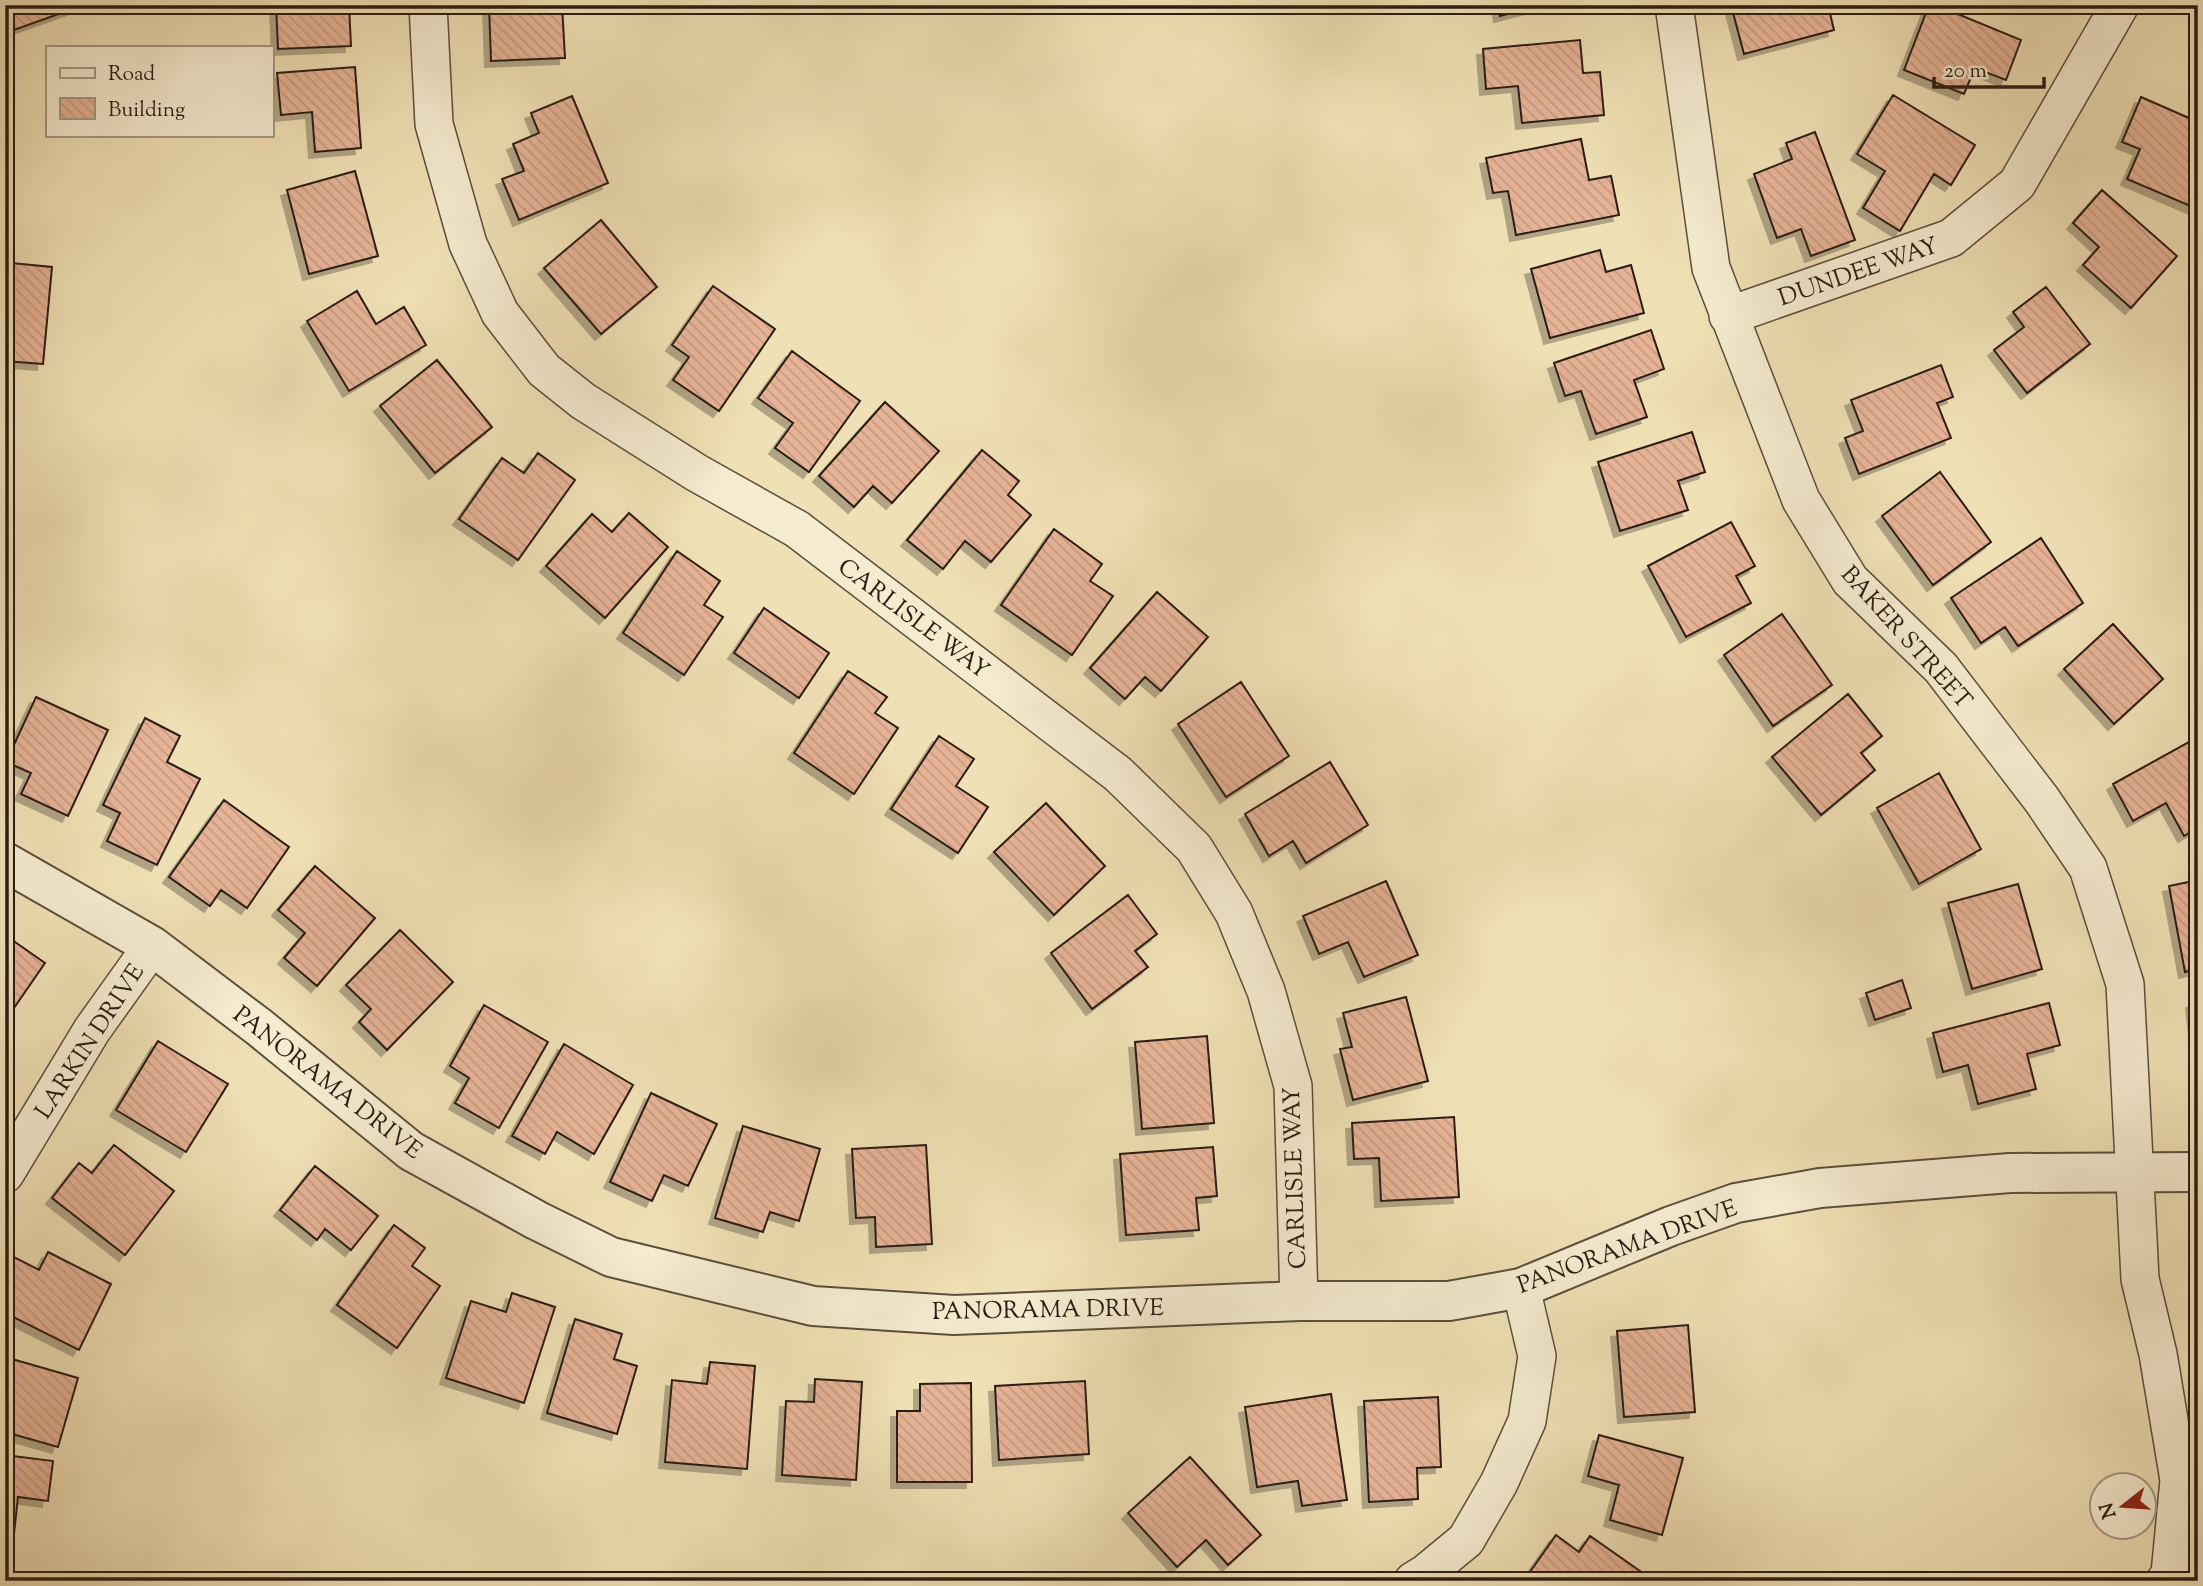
<svg xmlns="http://www.w3.org/2000/svg" width="2203" height="1586" viewBox="0 0 2203 1586" font-family="'Sorts Mill Goudy',serif">
	<style>
		.building { fill: url(#building-back-hatch); stroke: #2b1d15; stroke-width: 2; filter: url(#shadow) }
		.lines { fill: none; stroke-linecap: round; stroke-linejoin: round }
		.minor-casing { stroke: #5c4e3d; stroke-width: 40 }
		.tertiary-casing { stroke: #5c4e3d; stroke-width: 42 }
		.minor { stroke: #f5ebcf; stroke-width: 37 }
		.tertiary { stroke: #f5ebcf; stroke-width: 38 }
		.labels { text-anchor: middle; stroke-width: 5; stroke-linejoin: round; paint-order: stroke }
		.street-label { font-size: 24px; fill: #2b1d15; stroke: #f5ebcf }
	</style>
	<defs>
		<pattern id="building-back-hatch" width="6" height="6" patternUnits="userSpaceOnUse" patternTransform="scale(1.75)"><rect width="6" height="6" fill="#e7b397"/><path d="M-1 5l2 2M0 0l6 6M5-1l2 2" fill="none" stroke="#c69a81"/></pattern>
		<filter id="shadow"><feDropShadow dx="-6" dy="6" stdDeviation="0" flood-color="#0004"/></filter>
	</defs>
	<rect width="100%" height="100%" fill="#f0e0b5"/>
	<filter id="stains"><feTurbulence type="fractalNoise" baseFrequency=".00286" numOctaves="4"/><feColorMatrix values="0 0 0 0 .2 0 0 0 0 .09 0 0 0 0 .02 0 0 0 .5 -.17"/></filter>
	<radialGradient id="worn" r=".72"><stop offset=".6" stop-color="#630" stop-opacity="0"/><stop offset="1" stop-color="#630" stop-opacity=".3"/></radialGradient>
	<path class="building" d="M6,5H81V6L14,30Z
		M276,5H349L351,46L278,49Z
		M489,5H562L565,58L491,61Z
		M1498,5H1543L1500,16Z
		M1731,5H1828L1834,30L1744,54Z
		M1929,5H1936L2021,40L2006,80L1975,68L1964,94L1904,70Z
		M1580,40L1583,73L1600,72L1604,115L1522,123L1518,86L1486,89L1483,49Z
		M355,67L361,148L315,152L312,112L281,115L277,73Z
		M1893,95L1975,145L1951,185L1934,174L1900,231L1863,208L1885,171L1857,154Z
		M572,96L608,183L519,220L502,179L524,171L513,144L539,133L531,113Z
		M2141,97L2198,122V201L2195,208L2127,179L2140,149L2122,142Z
		M1815,132L1855,240L1811,256L1801,229L1777,238L1754,174L1792,159L1786,143Z
		M1581,139L1589,180L1611,176L1619,215L1516,235L1508,191L1493,193L1486,158Z
		M355,171L378,256L309,274L287,190Z
		M2102,190L2177,256L2131,308L2083,265L2099,247L2073,223Z
		M601,220L657,287L601,334L544,268Z
		M1600,250L1606,272L1631,265L1644,313L1550,338L1531,269Z
		M11,263L52,267L43,364L5,361V296H8Z
		M713,286L775,329L719,411L673,380L689,357L672,345Z
		M2046,287L2090,344L2027,393L1994,350L2024,327L2013,312Z
		M357,291L376,324L404,307L426,345L349,391L307,321Z
		M1651,330L1664,369L1634,380L1647,417L1596,434L1581,391L1565,396L1554,363Z
		M792,351L860,401L809,472L775,448L793,423L758,398Z
		M437,360L492,427L435,473L380,406Z
		M1941,365L1953,397L1937,403L1951,438L1859,474L1845,438L1863,431L1851,400Z
		M885,402L939,451L892,503L873,486L854,507L819,476Z
		M1692,432L1705,472L1678,481L1688,510L1620,531L1598,462Z
		M982,450L1019,481L1008,495L1031,515L991,562L965,541L943,569L907,540Z
		M538,453L575,480L518,560L459,519L502,458L524,473Z
		M1940,472L1991,542L1933,585L1882,516Z
		M629,513L668,547L605,618L546,566L592,514L612,532Z
		M1731,522L1755,566L1736,576L1751,603L1686,637L1648,566Z
		M1054,529L1102,564L1090,581L1113,596L1072,655L1001,605Z
		M2041,538L2083,603L2018,646L2005,627L1981,643L1951,598Z
		M677,551L720,581L704,605L723,617L684,675L623,633Z
		M1157,592L1208,637L1161,691L1145,677L1125,699L1090,668Z
		M764,608L829,653L799,698L734,653Z
		M1782,614L1832,685L1773,726L1724,655Z
		M2113,624L2163,679L2114,724L2064,669Z
		M848,671L887,697L875,713L898,728L854,794L794,753Z
		M1241,682L1289,756L1226,797L1178,724Z
		M1848,694L1882,736L1861,753L1875,770L1821,815L1772,757Z
		M36,697L108,730L68,816L21,794L31,773L6,762Z
		M145,718L180,736L167,762L200,779L157,865L107,841L120,813L103,805Z
		M939,736L974,759L956,786L988,807L958,853L891,809Z
		M2198,737V828L2184,836L2166,803L2133,821L2113,784Z
		M1330,762L1368,825L1306,863L1293,841L1269,856L1245,814Z
		M1939,773L1981,849L1919,884L1877,808Z
		M224,800L289,847L247,908L221,890L210,906L169,877Z
		M1046,803L1105,866L1054,915L994,852Z
		M315,866L375,918L317,986L284,958L305,933L278,910Z
		M2198,880V969L2185,972L2169,886Z
		M1386,881L1418,955L1364,977L1348,942L1319,954L1303,916Z
		M2018,884L2042,969L1972,989L1948,903Z
		M1128,895L1157,934L1135,951L1148,967L1092,1009L1051,953Z
		M400,930L453,982L387,1050L359,1022L371,1009L346,985Z
		M5,935L45,963L5,1021Z
		M1902,980L1911,1008L1875,1020L1866,993Z
		M1406,997L1428,1081L1353,1100L1340,1049L1352,1047L1343,1013Z
		M2198,1001V1047H2197L2192,1002Z
		M2049,1003L2060,1045L2027,1054L2036,1089L1978,1104L1968,1065L1943,1072L1933,1033Z
		M484,1005L548,1042L499,1128L455,1103L469,1078L450,1066Z
		M1207,1036L1214,1123L1142,1129L1135,1042Z
		M158,1041L228,1084L186,1152L116,1110Z
		M564,1044L633,1085L594,1154L557,1132L545,1154L512,1136Z
		M651,1093L717,1124L688,1186L664,1175L652,1201L610,1182Z
		M1454,1117L1459,1197L1381,1201L1379,1158L1354,1159L1352,1123Z
		M743,1126L820,1149L799,1221L770,1212L763,1232L715,1218Z
		M114,1145L174,1191L125,1255L52,1198L79,1163L92,1173Z
		M926,1145L932,1244L876,1247L875,1217L856,1218L852,1149Z
		M1213,1147L1217,1196L1196,1198L1199,1230L1126,1235L1120,1154Z
		M315,1166L378,1216L351,1250L325,1229L317,1240L280,1210Z
		M394,1225L425,1248L412,1266L440,1286L397,1348L337,1305Z
		M48,1252L111,1284L79,1350L5,1313V1275L14,1257L39,1270Z
		M512,1293L555,1307L524,1403L446,1378L471,1301L506,1312Z
		M575,1319L622,1334L614,1359L637,1366L617,1434L547,1413Z
		M1688,1325L1695,1412L1624,1417L1617,1331Z
		M5,1357L78,1378L58,1447L5,1432Z
		M710,1362L755,1366L747,1469L665,1462L672,1380L707,1384Z
		M815,1379L862,1382L856,1480L782,1475L786,1401L814,1402Z
		M1085,1381L1089,1454L999,1460L995,1386Z
		M971,1383L972,1482H897V1411H920V1384Z
		M1331,1394L1347,1500L1302,1506L1298,1481L1257,1487L1245,1407Z
		M1438,1397L1441,1467L1417,1468L1418,1499L1369,1502L1364,1401Z
		M1599,1435L1683,1458L1662,1535L1610,1520L1619,1485L1588,1476Z
		M5,1455L53,1461L48,1501L18,1497L14,1534L5,1533Z
		M1190,1457L1261,1535L1228,1565L1206,1540L1177,1567L1128,1513Z
		M1556,1535L1579,1552L1590,1536L1647,1576L1643,1581H1527L1525,1579Z"/>
	<g class="lines">
		<defs>
			<path id="minor" d="M428,5L434,124L468,244L500,313L544,370L583,401L697,473L797,529L1118,774L1194,848L1234,913L1266,991L1293,1086L1299,1301
				M1674,5L1711,268L1801,500L1850,580L1941,668L2042,800L2088,868L2125,984L2140,1279L2158,1354L2179,1480L2170,1574L2165,1581
				M1728,316L1951,238L2017,184L2120,5
				M5,1174L92,1030L152,946
				M1413,1581L1426,1573L1466,1540L1499,1483L1527,1421L1537,1356L1521,1288"/>
			<path id="tertiary" d="M5,862L152,946L259,1027L411,1151L536,1220L611,1257L813,1306L954,1315L1299,1301H1449L1521,1288L1671,1226L1736,1203L1820,1188L2010,1173L2198,1172"/>
		</defs>
		<use href="#minor" class="minor-casing"/>
		<use href="#tertiary" class="tertiary-casing"/>
		<use href="#minor" class="minor"/>
		<use href="#tertiary" class="tertiary"/>
	</g>
	<g class="labels">
		<g class="street-label">
			<text transform="translate(1858 271) rotate(-19)" y="8">DUNDEE WAY</text>
			<text transform="translate(914 618) rotate(37)" y="8">CARLISLE WAY</text>
			<text transform="translate(1907 637) rotate(48)" y="8">BAKER STREET</text>
			<text transform="translate(89 1041) rotate(-57)" y="8">LARKIN DRIVE</text>
			<text transform="translate(328 1082) rotate(38)" y="8">PANORAMA DRIVE</text>
			<text transform="translate(1294 1178) rotate(-92)" y="8">CARLISLE WAY</text>
			<text transform="translate(1627 1246) rotate(-20)" y="8">PANORAMA DRIVE</text>
			<text transform="translate(1048 1309) rotate(-1)" y="8">PANORAMA DRIVE</text>
		</g>
	</g>
	<rect width="2203" height="1586" fill="none" stroke="#f0e0b5" stroke-width="28"/>
	<rect x="7" y="7" width="2189" height="1572" fill="none" stroke="#2b1d15" stroke-width="3.5"/>
	<rect x="14" y="14" width="2175" height="1558" fill="none" stroke="#2b1d15" stroke-width="2"/>
	<rect x="46" y="46" width="228" height="91" fill="#f5ebcf" stroke="#a49985" stroke-width="2"/>
	<rect x="60" y="68" width="35" height="10" fill="#f5ebcf" stroke="#a49985" stroke-width="2"/>
	<text x="108" y="80" font-size="21" fill="#2b1d15">Road</text>
	<rect x="60" y="98" width="35" height="21" fill="url(#building-back-hatch)" stroke="#a49985" stroke-width="2"/>
	<text x="108" y="116" font-size="21" fill="#2b1d15">Building</text>
	<g transform="translate(2123 1506) rotate(253)"><circle r="33" fill="#f5ebcf" stroke="#a49985" stroke-width="2"/>
	<path d="M0-5L12 26L0 18L-12 26Z" fill="#8f2418"/>
	<text y="-10" font-size="19" font-weight="bold" text-anchor="middle" fill="#2b1d15">N</text>
	</g>
	<path d="M1934 77v10h110v-10" fill="none" stroke="#2b1d15" stroke-width="3.5"/>
	<text x="1944" y="77" font-size="21" fill="#2b1d15" stroke="#f5ebcf" stroke-width="5" paint-order="stroke">20 m</text>
	<rect width="100%" height="100%" filter="url(#stains)"/>
	<rect width="100%" height="100%" fill="url(#worn)"/>
</svg>
